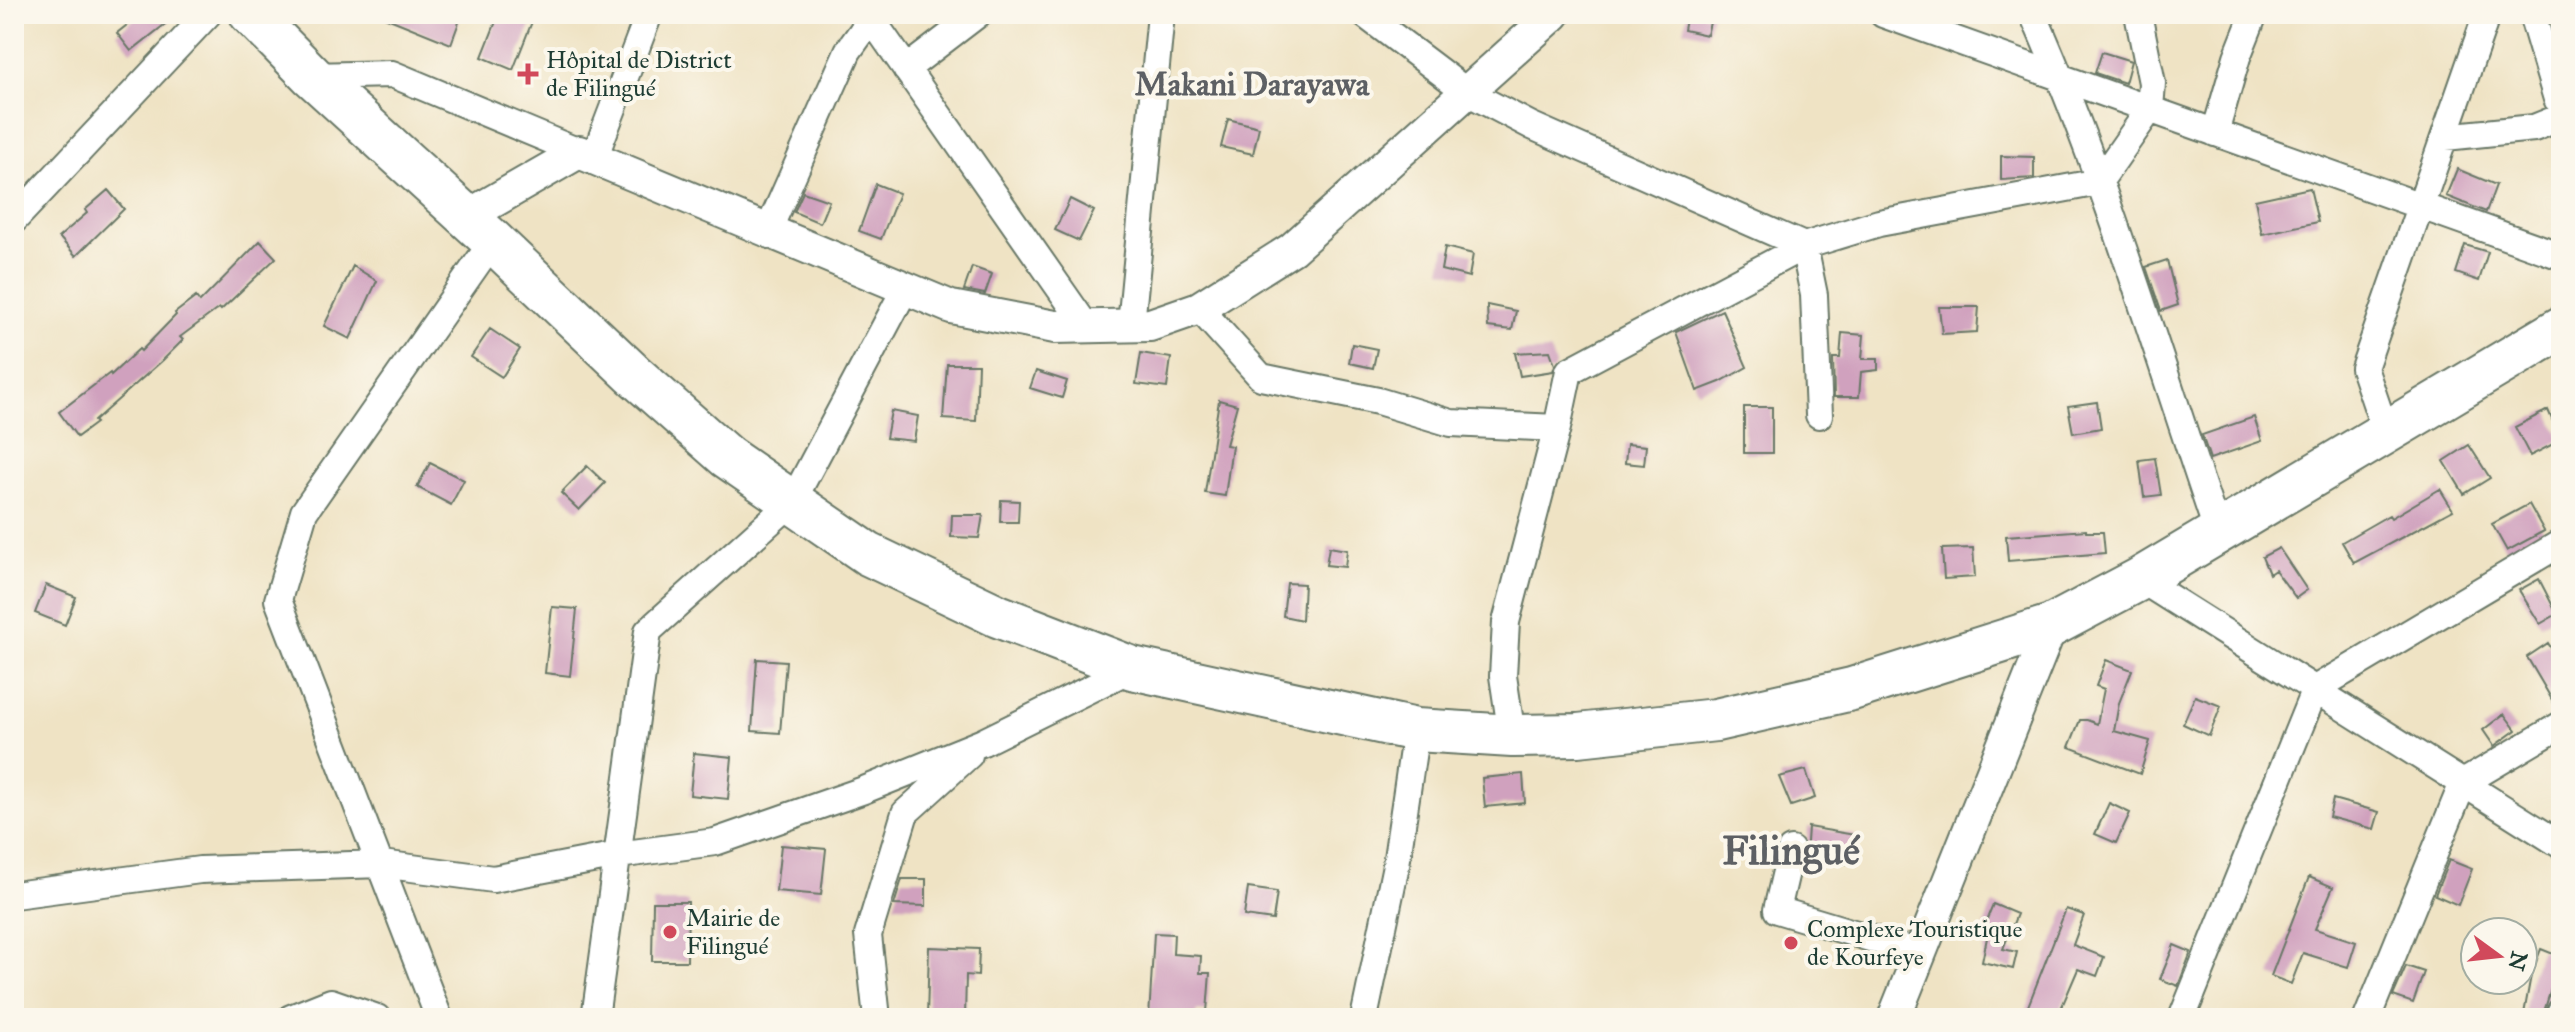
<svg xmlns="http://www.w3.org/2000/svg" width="2575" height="1032" viewBox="0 0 2575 1032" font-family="'IM FELL Great Primer',serif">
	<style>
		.building { fill: #d0a1be }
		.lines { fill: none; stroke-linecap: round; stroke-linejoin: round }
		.minor-casing { stroke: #687766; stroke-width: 30 }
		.tertiary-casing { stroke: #687766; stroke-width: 36 }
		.primary-casing { stroke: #687766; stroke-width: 46 }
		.minor { stroke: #fff; stroke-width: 26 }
		.tertiary { stroke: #fff; stroke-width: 32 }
		.primary { stroke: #fff; stroke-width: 42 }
		.poi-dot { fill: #d1495b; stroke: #fbf7ec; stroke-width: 3 }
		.labels { text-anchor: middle; stroke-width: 8; stroke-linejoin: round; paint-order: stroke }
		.poi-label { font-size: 24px; fill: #1f3d34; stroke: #fbf7ec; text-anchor: start }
		.district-label { font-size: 32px; font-weight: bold; fill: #5d6064; stroke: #fbf7ec }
		.town-label { font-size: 40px; font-weight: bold; fill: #5d6064; stroke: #fbf7ec }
	</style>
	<rect width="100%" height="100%" fill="#fbf7ec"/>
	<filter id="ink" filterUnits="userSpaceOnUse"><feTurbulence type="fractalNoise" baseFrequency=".0125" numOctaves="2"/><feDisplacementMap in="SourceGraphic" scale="16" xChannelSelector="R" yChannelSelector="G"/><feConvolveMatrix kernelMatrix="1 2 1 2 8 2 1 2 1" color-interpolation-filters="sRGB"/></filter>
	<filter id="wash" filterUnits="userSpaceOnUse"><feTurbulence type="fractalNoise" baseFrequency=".006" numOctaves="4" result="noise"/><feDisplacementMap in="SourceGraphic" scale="32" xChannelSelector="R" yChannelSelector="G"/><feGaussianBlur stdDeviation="1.8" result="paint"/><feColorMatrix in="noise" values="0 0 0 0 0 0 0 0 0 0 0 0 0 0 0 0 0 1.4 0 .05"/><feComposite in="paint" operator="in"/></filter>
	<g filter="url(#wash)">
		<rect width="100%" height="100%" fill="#efe3c4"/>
		<g id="blocks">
			<path class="building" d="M141,14H178L131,51L117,33Z
				M377,14H462L451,44Z
				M499,14H535L513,70L482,57Z
				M1687,14H1712L1707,35L1684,30Z
				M2102,52L2131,61L2125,83L2095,73Z
				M1228,119L1259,127L1253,154L1221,147Z
				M2001,156L2034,157V178L2001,180Z
				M2457,169L2496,185L2486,212L2446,196Z
				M876,184L899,193L881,239L859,231Z
				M2310,188L2318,222L2262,234L2255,200Z
				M108,190L124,209L76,256L59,237L87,213L85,210Z
				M803,192L829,201L820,223L794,212Z
				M1070,199L1094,211L1079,241L1055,230Z
				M260,241L276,258L221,310L219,308L180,337L183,340L163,360L94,421L96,423L77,437L59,412L110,373L111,375L139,349L141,351L176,315L175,313L196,297L200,302Z
				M2465,245L2488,252L2479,281L2456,273Z
				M1445,247L1473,254L1469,277L1441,270Z
				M2167,260L2178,305L2161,311L2146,267Z
				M353,266L377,281L350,339L324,326Z
				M972,267L992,274L985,294L964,290Z
				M1487,305L1516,311L1512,330L1488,327Z
				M1939,307H1979L1977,332L1942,334Z
				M1722,310L1747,367L1720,382L1697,391L1676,332Z
				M490,329L520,349L502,377L471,357Z
				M1842,333L1864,335L1862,359H1878V370L1861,372L1859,397H1834L1833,358H1840Z
				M1352,344L1377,349L1373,368L1349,363Z
				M1550,351L1555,365L1553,371L1520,376L1515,353Z
				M1141,353L1171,358L1167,388L1136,384Z
				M947,364H978L976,421L943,419Z
				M1036,371L1067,381L1062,398L1030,388Z
				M1219,400L1237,405L1226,445L1232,446L1225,496L1205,493Z
				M2097,402L2101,428L2073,433L2068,406Z
				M1744,407H1772V453H1744Z
				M2548,410L2561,440L2530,456L2515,427Z
				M891,411L918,416L914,441L886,438Z
				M2254,417L2262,441L2210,459L2202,435Z
				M1627,444L1646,446L1644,465L1625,463Z
				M2469,445L2490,478L2464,494L2444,461Z
				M2155,458L2161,495L2144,497L2139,460Z
				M430,463L464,480L451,505L417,487Z
				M587,466L605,483L579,510L561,493Z
				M2440,489L2453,510L2354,563L2342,542L2389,515L2391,518Z
				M1001,500L1019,501L1018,522H1000Z
				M2529,504L2544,531L2507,551L2492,524Z
				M952,515H983L979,538L951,537Z
				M2086,530V532H2103L2105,553L2008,561L2006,536Z
				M1329,547L1347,550L1345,567L1326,565Z
				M1973,548L1975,577L1944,579L1942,549Z
				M2279,548L2307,590L2296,598L2275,570L2269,574L2262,557Z
				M2539,579L2557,614L2540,624L2519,590Z
				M1287,583L1304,584L1302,620L1283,616Z
				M46,585L76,597L65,625L35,613Z
				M552,607L577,609L570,676L545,673Z
				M2548,643L2561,664V709L2558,710L2527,657Z
				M757,659L786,661L780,733L752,731Z
				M2106,660L2132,670L2119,703L2114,731L2150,741L2140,774L2069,747L2080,720H2087L2097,724L2104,689L2096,686Z
				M2195,696L2221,706L2209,736L2183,724Z
				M2504,714L2516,730L2494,746L2483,730Z
				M694,753L732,757L728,799L690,795Z
				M1806,770L1815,798L1791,806L1779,777Z
				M1523,774L1525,803L1485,807L1482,778Z
				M2333,799L2379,812L2374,829L2329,817Z
				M2109,803L2130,813L2116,843L2095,834Z
				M1808,827L1855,835L1850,864L1806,857Z
				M781,845L826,849L821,895L776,891Z
				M2449,860L2472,869L2458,905L2435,895Z
				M2309,877L2333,887L2315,929L2356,942L2348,967L2303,953L2291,984L2271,976Z
				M902,879H926V906L894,905Z
				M1248,888L1277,892L1273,920L1244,916Z
				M653,902H688L687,961H652Z
				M1993,904L2017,914L2003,949L2017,952L2013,969L1982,962L1989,928L1984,926Z
				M2066,909L2084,915L2073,945L2104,957L2097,976L2078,969L2057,1018H2035L2025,1014Z
				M1154,933L1174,934L1173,954L1201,956L1200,973H1210L1207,1012L1196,1011V1018H1149Z
				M2174,945L2191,952L2178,986L2160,979Z
				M929,947L979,949L978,976L966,975L965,1018H927Z
				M2541,949L2561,957L2542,1018L2524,1014L2531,975Z
				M2406,966L2424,972L2413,1003L2393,996Z"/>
		</g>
	</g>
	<g filter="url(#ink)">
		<use href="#blocks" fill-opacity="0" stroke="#687766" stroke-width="2"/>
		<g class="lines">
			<defs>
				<path id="minor" d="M868,14L1086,326
					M1364,14L1467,92L1532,126L1804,246L1814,295L1819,415
					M1883,14L2561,256
					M2033,14C2107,182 2159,360 2218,533
					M2532,14L2557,99L2561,102
					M906,69L978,14
					M312,76L392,74L579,152
					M2215,133L2237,57L2254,14
					M2445,137L2534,128L2561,117
					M594,158L649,14
					M14,220L208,14
					M768,231L848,51L871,19
					M1199,308L1261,377L1378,401L1451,423L1557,428L1569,371L1804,246L1879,223L2099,182L2150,109L2152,83L2138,14
					M1131,325L1161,14
					M2386,433L2364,368L2487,14
					M2140,579L2561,845
					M1512,736L1503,676L1506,622L1557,428
					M1791,850L1777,910L1920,953
					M14,895L200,870L382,864L493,879L618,855L715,842L864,790L983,742L1132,668
					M291,1018L331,1002L377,1018
					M439,1018L278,600L304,512L493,241
					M595,1018L648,631L792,502L905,289
					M877,1018L868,935L905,813L969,755
					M1364,1018L1396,865L1416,730
					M2182,1018L2315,689L2561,543
					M2367,1018L2463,783L2561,725
					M2558,1018L2561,1011"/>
				<path id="tertiary" d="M466,217L579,152L951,307L1055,327L1150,325L1199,308L1292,249L1554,14
					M1894,1018L2051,626"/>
				<path id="primary" d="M251,14L312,76L493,241L633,374L727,457L868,554L998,616L1132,668L1416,730L1512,736L1578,735L1716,720L1852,689L2051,626L2140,579L2561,328"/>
			</defs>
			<use href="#minor" class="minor-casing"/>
			<use href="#tertiary" class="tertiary-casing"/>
			<use href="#primary" class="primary-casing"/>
			<use href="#minor" class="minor"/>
			<use href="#tertiary" class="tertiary"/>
			<use href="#primary" class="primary"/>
		</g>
	</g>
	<g class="poi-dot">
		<path d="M524 62h8v8h8v8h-8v8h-8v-8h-8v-8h8z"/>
		<circle cx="670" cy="932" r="8"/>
		<circle cx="1791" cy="943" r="8"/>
	</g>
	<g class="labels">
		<g class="poi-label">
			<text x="546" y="68">Hôpital de District<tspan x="546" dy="28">de Filingué</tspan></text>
			<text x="686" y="926">Mairie de<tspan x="686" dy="28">Filingué</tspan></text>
			<text x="1807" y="937">Complexe Touristique<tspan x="1807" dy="28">de Kourfeye</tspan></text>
		</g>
		<g class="district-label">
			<text x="1252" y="95">Makani Darayawa</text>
		</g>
		<g class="town-label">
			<text x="1791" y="864">Filingué</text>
		</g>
	</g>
	<rect width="2575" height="1032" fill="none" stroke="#fbf7ec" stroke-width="48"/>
	<g transform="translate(2499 956) rotate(105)"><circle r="38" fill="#fbf7ec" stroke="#a3ada2" stroke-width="2"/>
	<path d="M0-6L14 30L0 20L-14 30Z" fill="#d1495b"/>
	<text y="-12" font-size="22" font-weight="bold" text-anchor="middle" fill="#1f3d34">N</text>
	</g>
</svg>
